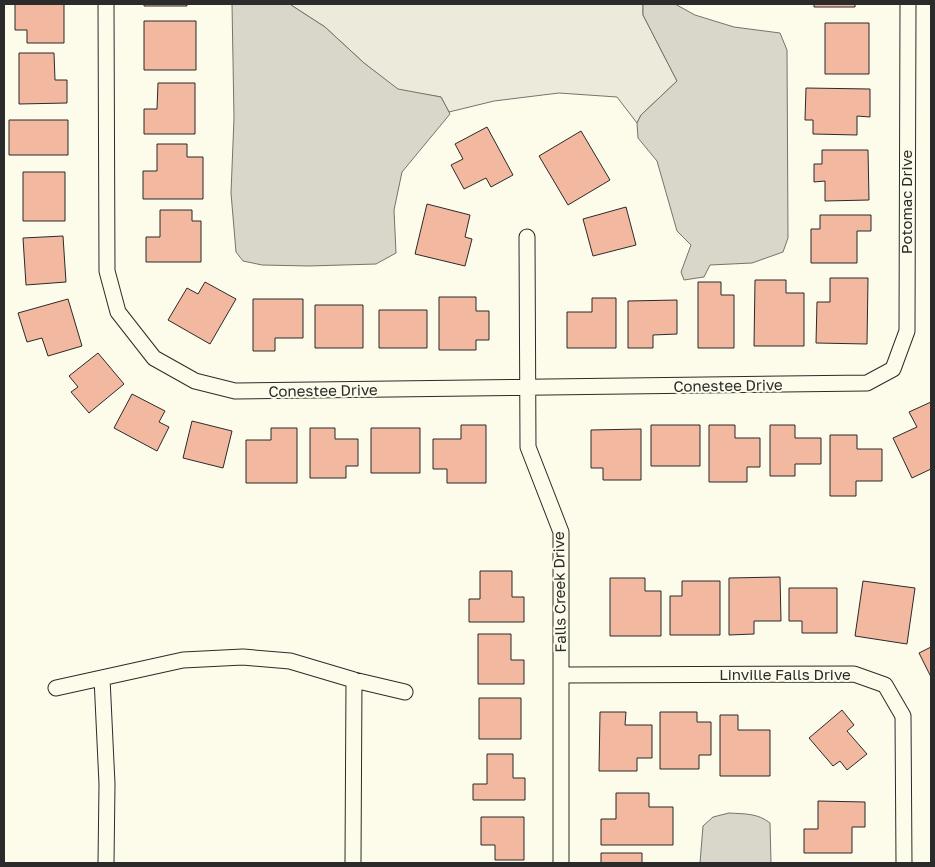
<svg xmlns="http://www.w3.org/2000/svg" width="935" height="867" viewBox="0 0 935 867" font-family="'Golos Text',sans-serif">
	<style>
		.green { fill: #ecebdb; stroke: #74746e }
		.water { fill: #d8d7c9; stroke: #74746e }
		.building { fill: #f2b8a0; stroke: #2b2b2b }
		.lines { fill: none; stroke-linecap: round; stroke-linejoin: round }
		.minor-casing { stroke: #2b2b2b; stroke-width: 17 }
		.minor { stroke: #fdfbea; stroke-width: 15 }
		.labels { text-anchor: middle; stroke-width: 4; stroke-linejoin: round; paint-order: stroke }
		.street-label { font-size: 15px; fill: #2b2b2b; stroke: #fdfbea }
	</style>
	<rect width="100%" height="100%" fill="#fdfbea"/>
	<path class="green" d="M291,4H643V15L677,81L641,115L637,123L617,97L559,93L494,101L449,112L441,97L398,90L364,63L325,27L291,5Z"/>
	<path class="water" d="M232,4H291V5L325,27L364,63L398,89L441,97L450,114L402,172L394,210L396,253L376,264L309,266L262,265L243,261L236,252L231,193L234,118Z
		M643,4H675L695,15L734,27L780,33L787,50L788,238L783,252L752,263L710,265L704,277L684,280L681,272L691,245L677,231L657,161L638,138L637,123L641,115L677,81L643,15Z
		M729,813C744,814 758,813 770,823L771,863H700L703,826L713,817Z"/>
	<path class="building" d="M15,4H64V43H27V30H15Z
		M144,4H187V6H144Z
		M814,4H855V7H814Z
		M144,21H196V70H144Z
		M825,23H869V74H825Z
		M19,53H54L55,80H67V103L19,104Z
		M158,83H195V134H144V109H157Z
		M806,88L870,89V117L857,116V135L813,134V120H805Z
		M9,120H68V155H9Z
		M487,127L513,175L491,187L486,178L464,189L451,165L463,159L455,144Z
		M581,131L610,180L568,205L539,156Z
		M157,144H187V157H203V199H143V171H157Z
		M822,150H868L869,200L825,201V181L814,182V164H822Z
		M23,172H65V221H23Z
		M427,204L470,215L465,237L472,239L465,266L415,254Z
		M626,207L636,245L593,256L583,219Z
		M160,210H192V221H201V262H146V237H160Z
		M820,215H871V231H857V263H811V229H820Z
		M63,236L66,282L26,285L23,238Z
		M830,278H868L867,344L816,343L817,302H830Z
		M755,280H786V293H804V346H754Z
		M205,282L236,299L210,344L168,320L187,288L198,294Z
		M698,282H721V295H734V348H698Z
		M439,297H476V311H489V340H476V350H439Z
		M592,298H616V348H567V312H592Z
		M68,299L82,346L48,356L42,338L27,342L18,313Z
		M253,299H303V338H275V351H253Z
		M677,300V334L653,335V348H628V301Z
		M315,305H363V348H315Z
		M379,310H427V348H379Z
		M98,353L124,384L89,413L71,392L78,387L69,376Z
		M132,394L165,411L159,422L169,427L157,451L114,428Z
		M931,402V469L912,478L893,438L917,427L909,412Z
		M192,421L232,431L223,468L183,458Z
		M461,425H486V483H447V469H433V439H461Z
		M651,425H700V466H651Z
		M709,425H735V438H760V467H747V482H709Z
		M770,425H795V438H821V464H795V476H770Z
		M271,428H297V483H246V440H271Z
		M310,428H335V439H358V466H346V478H310Z
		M371,428H420V473H371Z
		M641,429V480H603V468H591V430Z
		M830,435H857V449H882V481H856V496H830Z
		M480,571H512V597H524V622H469V599H480Z
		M780,577L781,621H754V634L729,635V578Z
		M610,578H645V591H661V636H610Z
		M682,581H720V635H670V596H682Z
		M863,581L915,588L907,644L855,636Z
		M789,588H837V633H802V621H789Z
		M478,634H511V660H524V684H478Z
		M931,647V677L919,653Z
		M479,698H521V739H479Z
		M842,710L854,725L847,731L867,754L847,770L840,761L833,766L809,738Z
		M600,712H626L625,725H652V758H637V771H599Z
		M660,712H697V722H711V755H699V769H660Z
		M720,715H738V730H770V776H720Z
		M487,754H513V778H525V800H473V784H487Z
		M616,793H649V807H673V845H601V819H616Z
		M818,801L865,802V827H852V853H804V829H818Z
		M481,817H524V860H495V845H481Z
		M601,853H642V863H601Z"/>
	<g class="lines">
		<defs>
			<path id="minor" d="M106,4L107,271L118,312L154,358L195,381L235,391L867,383L893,369L907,331L908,4
				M527,237L528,447L561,532V863
				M562,675L854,674L885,685L903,716L904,863
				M102,678L107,784L106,863
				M56,688L183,660L243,657L290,661L354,680L405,692
				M353,863L354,680"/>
		</defs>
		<use href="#minor" class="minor-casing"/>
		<use href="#minor" class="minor"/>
	</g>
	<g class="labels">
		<g class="street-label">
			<text transform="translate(907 202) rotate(-90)" y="5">Potomac Drive</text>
			<text transform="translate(728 386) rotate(-1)" y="5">Conestee Drive</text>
			<text transform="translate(323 391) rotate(-1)" y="5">Conestee Drive</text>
			<text transform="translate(560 592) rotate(-91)" y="5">Falls Creek Drive</text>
			<text x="785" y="680">Linville Falls Drive</text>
		</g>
	</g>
	<rect width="935" height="867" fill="none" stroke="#2b2b2b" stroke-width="10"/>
</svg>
